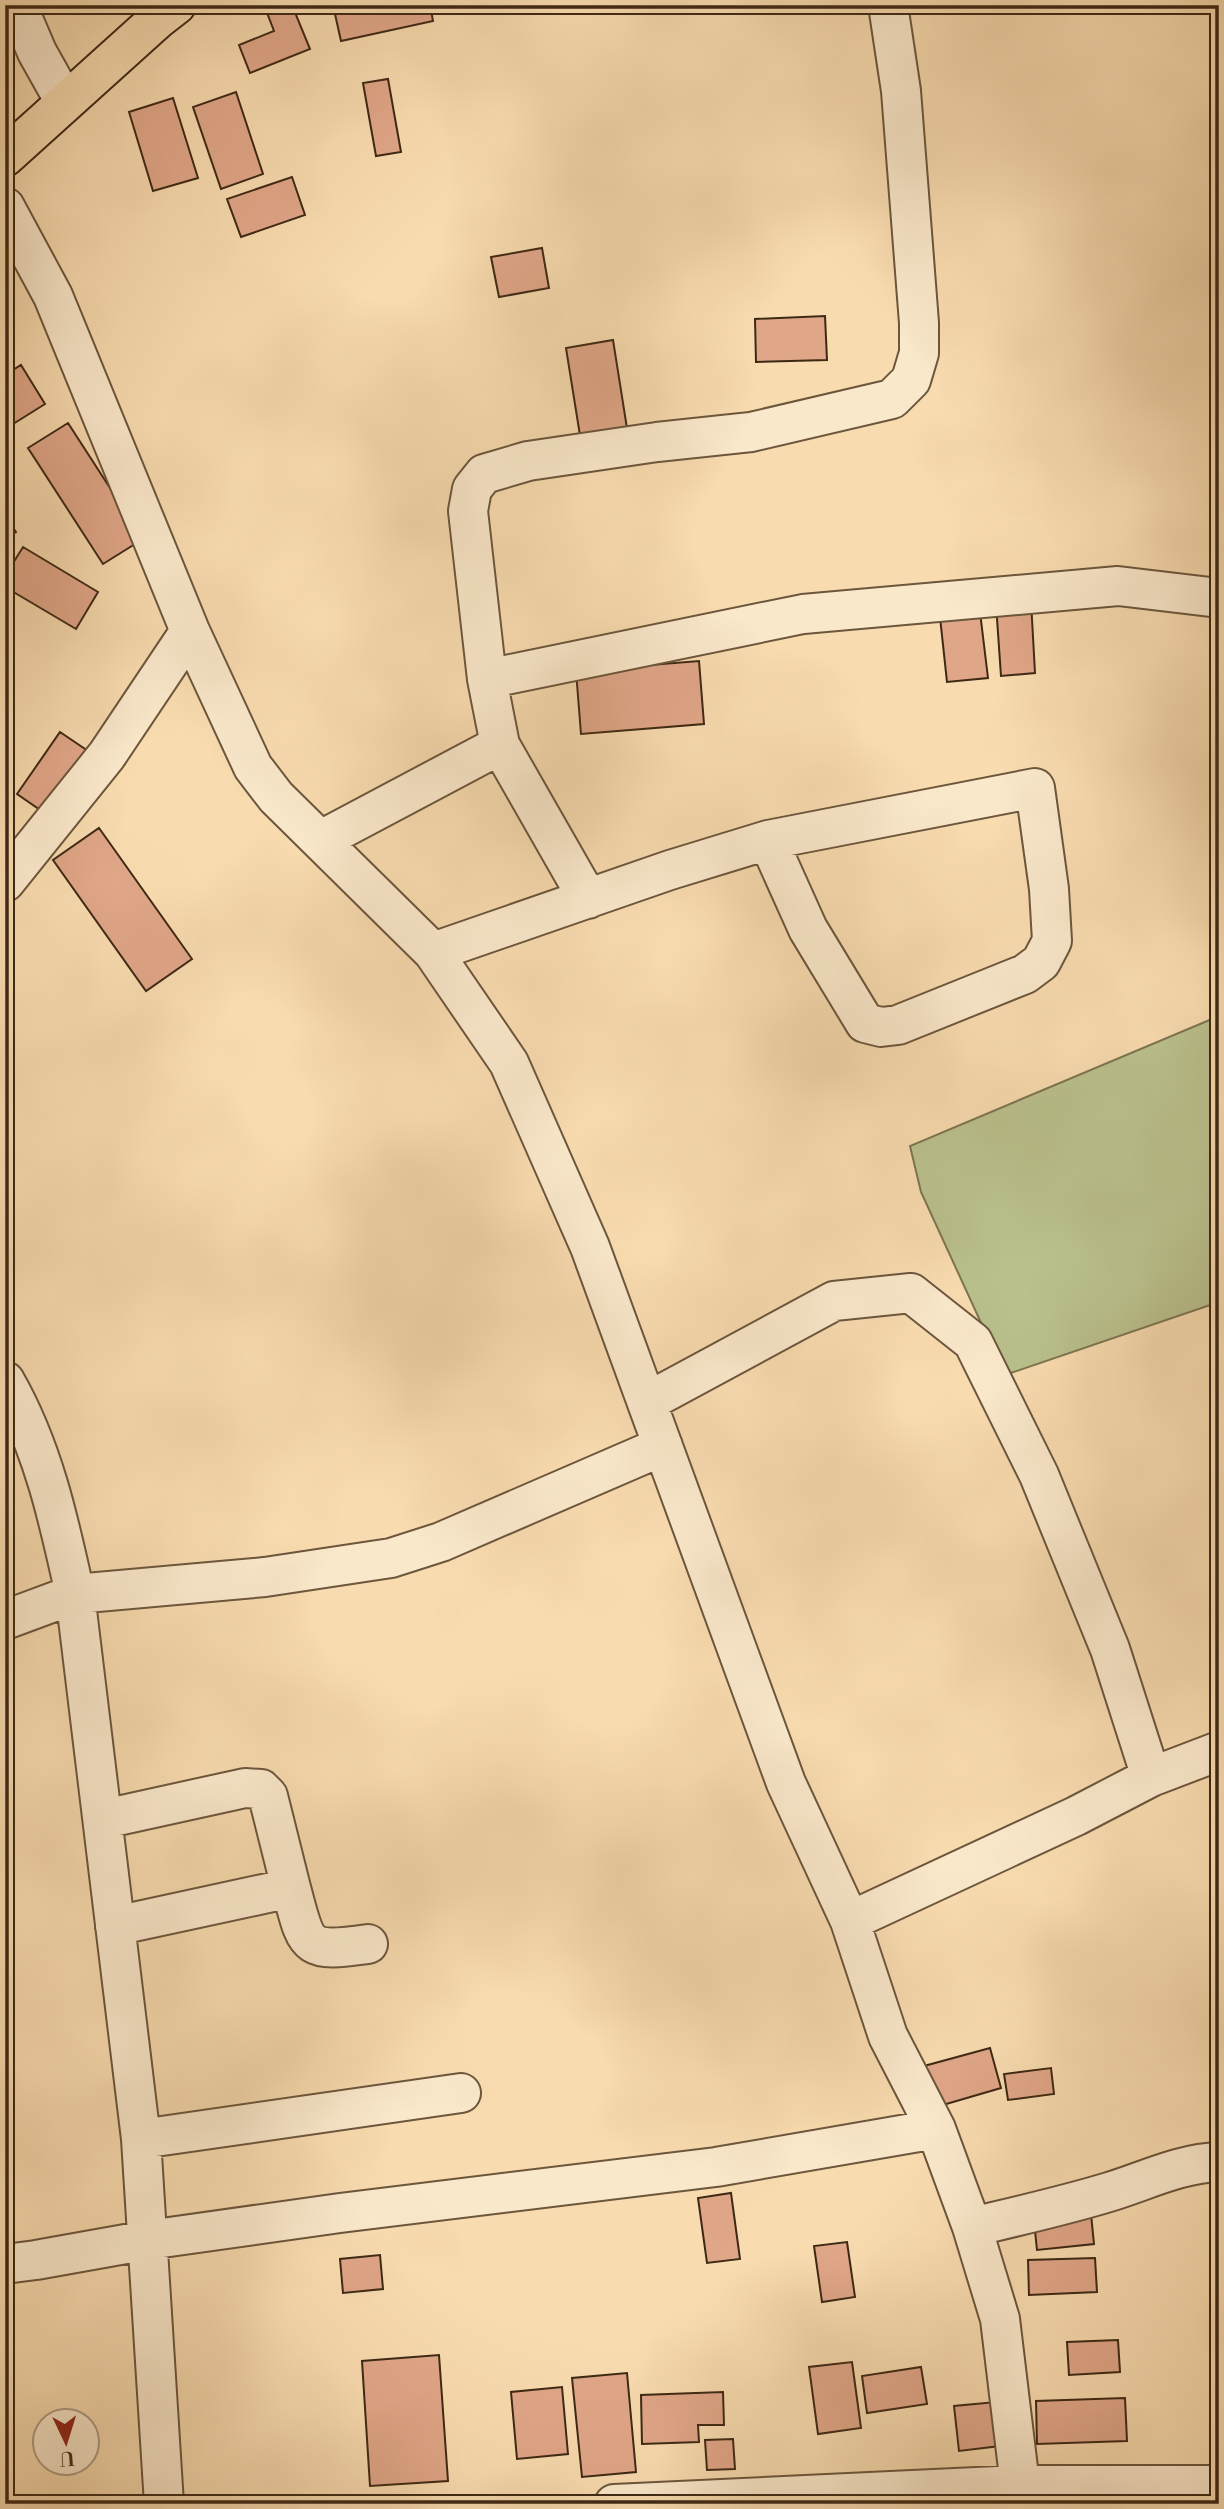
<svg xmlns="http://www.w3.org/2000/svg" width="1224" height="2509" viewBox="0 0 1224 2509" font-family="'Libre Bodoni',serif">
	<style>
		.green { fill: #bac18d; stroke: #7c7551; stroke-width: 2 }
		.building { fill: #e0a688; stroke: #3e2915; stroke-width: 2 }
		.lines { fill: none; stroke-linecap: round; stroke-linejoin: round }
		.minor-casing { stroke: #6c563c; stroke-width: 42 }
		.primary-casing { stroke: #3e2915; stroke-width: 42 }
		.minor { stroke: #fae8cb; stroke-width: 38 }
		.primary { stroke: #f8dbaf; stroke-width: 38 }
	</style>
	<rect width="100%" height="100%" fill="#f8dbaf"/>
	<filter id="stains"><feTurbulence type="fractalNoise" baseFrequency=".00286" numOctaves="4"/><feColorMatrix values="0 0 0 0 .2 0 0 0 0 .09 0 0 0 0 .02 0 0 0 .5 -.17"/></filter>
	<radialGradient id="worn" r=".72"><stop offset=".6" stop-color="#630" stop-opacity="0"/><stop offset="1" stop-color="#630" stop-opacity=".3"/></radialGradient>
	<path class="green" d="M1219,1016V1302L1005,1375L921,1192L910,1146Z"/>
	<path class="building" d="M264,5H292L310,49L250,73L239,45L274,31Z
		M333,5H430L433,21L341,41Z
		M388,79L401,152L376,156L363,83Z
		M236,92L263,174L221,189L193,107Z
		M173,98L198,178L153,191L129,112Z
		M292,177L305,215L241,237L227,199Z
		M542,248L549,288L499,297L491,257Z
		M825,316L827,360L756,362L755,319Z
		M613,340L629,441L582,448L566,348Z
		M21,365L45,404L5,429V375Z
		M68,423L143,539L103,564L28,448Z
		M5,516L16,532L5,539Z
		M23,547L98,592L76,629L5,587V576Z
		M1031,601L1035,673L1001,676L996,604Z
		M980,612L988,678L947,682L940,617Z
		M699,661L704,724L581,734L576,671Z
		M60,732L91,753L49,816L17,794Z
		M99,828L192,959L146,991L53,860Z
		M1219,1982V2045H1217L1212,1983Z
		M990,2048L1001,2088L936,2107L924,2066Z
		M1051,2068L1054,2094L1008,2100L1004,2074Z
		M731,2193L740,2259L707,2263L698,2198Z
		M1091,2214L1094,2244L1037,2250L1034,2221Z
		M847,2242L855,2297L822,2302L814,2246Z
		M380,2255L383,2289L343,2293L340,2259Z
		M1095,2258L1097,2292L1029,2295L1028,2260Z
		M1118,2340L1120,2372L1069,2375L1067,2342Z
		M439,2355L448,2481L370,2486L362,2361Z
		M852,2362L861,2428L818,2434L809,2367Z
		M921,2367L927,2404L867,2413L862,2376Z
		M627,2373L636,2472L582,2477L572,2378Z
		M1210,2375H1219V2432H1214Z
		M562,2387L568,2454L517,2459L511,2392Z
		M723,2392L724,2425H698L699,2442L642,2444L641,2395Z
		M1125,2398L1127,2441L1037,2444L1036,2401Z
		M996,2402L1000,2446L959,2451L954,2406Z
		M733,2439L735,2469L707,2470L705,2440Z"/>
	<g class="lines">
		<defs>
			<path id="minor" d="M17,5L37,52L65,102
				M5,207L53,296L190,631L253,767L276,797L433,952L509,1063L590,1247L786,1783L850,1921L888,2036L936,2129L972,2227L1000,2319L1020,2485
				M487,679L803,614L1118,586L1219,598
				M321,840L500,745
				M5,882L107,755L190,631
				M588,899L500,745L487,679L468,511L472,489L484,474L528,461L657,442L751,432L892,399L911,380L919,353V323L901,91L888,5
				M433,952L670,870L768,840L1035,788L1049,889L1052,941L1041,962L1025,974L898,1025L881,1027L865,1023L808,929L768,840
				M5,1381C43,1447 59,1521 75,1594L141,2139L164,2504
				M647,1402L834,1301L911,1293L973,1342L1039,1475L1110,1649L1151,1777
				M5,1620L75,1594L265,1577L391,1558L441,1542L663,1446
				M104,1819L245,1788L261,1789L268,1796L291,1888
				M850,1921L1076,1816L1151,1777L1219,1751
				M115,1926L291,1888C307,1948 304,1953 368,1944
				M141,2139L461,2093
				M972,2227C1018,2216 1063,2206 1109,2192C1145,2181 1181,2163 1219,2162
				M5,2264L36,2260L148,2240L340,2213L716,2167L936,2129
				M614,2504L1020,2485H1219"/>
			<path id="primary" d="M5,157L158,19L176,5"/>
		</defs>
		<use href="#minor" class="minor-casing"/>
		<use href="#primary" class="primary-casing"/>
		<use href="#minor" class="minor"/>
		<use href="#primary" class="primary"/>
	</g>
	<rect width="1224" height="2509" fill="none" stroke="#f8dbaf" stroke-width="28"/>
	<rect x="7" y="7" width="1210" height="2495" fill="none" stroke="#3e2915" stroke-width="3.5"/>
	<rect x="14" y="14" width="1196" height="2481" fill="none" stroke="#3e2915" stroke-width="2"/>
	<g transform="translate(66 2442) rotate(176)"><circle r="33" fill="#fae8cb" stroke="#af9c82" stroke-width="2"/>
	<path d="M0-5L12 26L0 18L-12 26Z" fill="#8f2418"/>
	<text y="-10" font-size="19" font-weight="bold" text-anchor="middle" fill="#3e2915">U</text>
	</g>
	<rect width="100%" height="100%" filter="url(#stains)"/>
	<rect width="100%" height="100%" fill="url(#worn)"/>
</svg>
